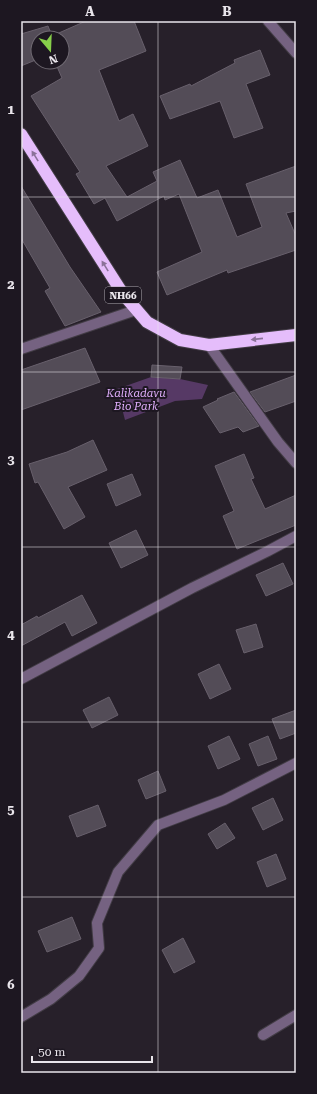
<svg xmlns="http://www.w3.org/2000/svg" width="317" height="1094" viewBox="0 0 317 1094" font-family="'Roboto Serif',serif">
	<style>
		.green { fill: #563965 }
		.building { fill: #534c57; stroke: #68606c }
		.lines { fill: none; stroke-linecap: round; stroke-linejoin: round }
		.minor-casing { stroke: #423c45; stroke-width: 12 }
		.highway-casing { stroke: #423c45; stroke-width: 14 }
		.minor { stroke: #756281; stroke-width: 10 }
		.highway { stroke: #e5bdfb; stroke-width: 12 }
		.oneway { fill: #8b7299 }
		.grid { fill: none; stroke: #e9e5eb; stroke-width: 1; stroke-opacity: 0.55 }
		.labels { text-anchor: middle; stroke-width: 4; stroke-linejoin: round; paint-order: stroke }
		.shield { fill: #1d1721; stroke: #aca7ae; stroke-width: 1 }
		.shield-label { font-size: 10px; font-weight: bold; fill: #e9e5eb }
		.park-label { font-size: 11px; font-style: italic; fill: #e2b0fe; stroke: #1d1721 }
		.neatline { fill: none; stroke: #e9e5eb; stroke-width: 1.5 }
		.grid-label { font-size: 13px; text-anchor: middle; font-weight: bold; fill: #e9e5eb }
	</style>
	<rect width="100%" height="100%" fill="#27202a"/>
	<path class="green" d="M151,377L180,379L208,385L202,399L175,401L125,420L117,389Z"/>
	<path class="building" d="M86,21H134L146,51L99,70L119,121L133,114L148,146L106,166L127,197L157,181L153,172L180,160L197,198L218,190L237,237L262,227L246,184L296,166V211L286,213L296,236V250L228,273L227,270L167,295L157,272L202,252L179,194L165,200L164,196L117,221L105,198L94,204L76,174L80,172L31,96L62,78L55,62H62V38H38V59L21,66V34L48,26L52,36Z
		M260,50L270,75L246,84L263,128L234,138L220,101L170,119L160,96L190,84L191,86L235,63L234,60Z
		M21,186L70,267L101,312L65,326L45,291L50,288L21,238Z
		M85,348L100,382L21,410V370Z
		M152,365L182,367L180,379L151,377Z
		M296,375V401L265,412L250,392Z
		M234,392L259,426L243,432L238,427L220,433L203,407L218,400L217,399Z
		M93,440L107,470L68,487L85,517L64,529L38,482L35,483L29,464L67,452Z
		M244,454L254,478L251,479L265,509L296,495V525L237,549L223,516L234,511L215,466Z
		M132,474L141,495L116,506L107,484Z
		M136,530L148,555L121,568L109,543Z
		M283,563L293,584L266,596L256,575Z
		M82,595L97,623L72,636L65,622L21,646V625L37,616L38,618Z
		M256,624L263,647L244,653L236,630Z
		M219,664L231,689L210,699L198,674Z
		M109,697L118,715L92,728L83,710Z
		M296,710V733L280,739L272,719Z
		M229,736L240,759L218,769L208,746Z
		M268,736L277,759L258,766L249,744Z
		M158,771L166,791L146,799L138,780Z
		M273,798L283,820L263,830L252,808Z
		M98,805L106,826L77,837L69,816Z
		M225,823L235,838L217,849L208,834Z
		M276,854L286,879L267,887L257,862Z
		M72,917L81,939L47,952L38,931Z
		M183,938L195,962L174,973L162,950Z"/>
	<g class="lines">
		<defs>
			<path id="minor" d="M268,21L296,53
				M209,345L278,442L296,463
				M21,349L136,310
				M21,679L192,588L268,551L296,536
				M21,1017L51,999L79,976L99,948L97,923L118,872L158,825L224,800L296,763
				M263,1035L296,1015"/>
			<path id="highway" d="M21,134L123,294L147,322L180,340L209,345L296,335"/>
		</defs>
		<use href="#minor" class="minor-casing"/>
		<use href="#highway" class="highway-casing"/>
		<use href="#minor" class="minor"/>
		<use href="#highway" class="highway"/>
	</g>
	<defs><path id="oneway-solid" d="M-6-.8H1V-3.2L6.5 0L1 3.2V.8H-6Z"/></defs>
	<g class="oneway">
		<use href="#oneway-solid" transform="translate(35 156) rotate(-122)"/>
		<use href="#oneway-solid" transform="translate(105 266) rotate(-122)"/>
		<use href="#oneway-solid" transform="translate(257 339) rotate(174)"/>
	</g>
	<path class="grid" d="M158,21V1073M21,197H296M21,372H296M21,547H296M21,722H296M21,897H296"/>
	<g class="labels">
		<rect class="shield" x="105" y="287" width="36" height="16" rx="3"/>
		<g class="shield-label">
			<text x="123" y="299">NH66</text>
		</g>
		<g class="park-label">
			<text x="136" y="397">Kalikadavu<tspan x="136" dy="13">Bio Park</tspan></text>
		</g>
	</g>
	<rect width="317" height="1094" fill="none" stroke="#1d1721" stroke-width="44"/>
	<g transform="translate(50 50) rotate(161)"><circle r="19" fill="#1d1721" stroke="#6f6972"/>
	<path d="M0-3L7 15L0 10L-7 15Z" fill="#87cf4a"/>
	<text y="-6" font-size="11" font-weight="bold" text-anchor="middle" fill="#e9e5eb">N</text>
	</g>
	<path d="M32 1056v6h120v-6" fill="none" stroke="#e9e5eb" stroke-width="2"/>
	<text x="38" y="1056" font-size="12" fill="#e9e5eb" stroke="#1d1721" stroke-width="3" paint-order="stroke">50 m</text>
	<rect x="22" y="22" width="273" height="1050" class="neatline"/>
	<g class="grid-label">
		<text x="90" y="16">A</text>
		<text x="227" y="16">B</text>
		<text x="11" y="114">1</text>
		<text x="11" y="289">2</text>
		<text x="11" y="464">3</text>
		<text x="11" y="639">4</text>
		<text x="11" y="814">5</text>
		<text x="11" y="989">6</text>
	</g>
</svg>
